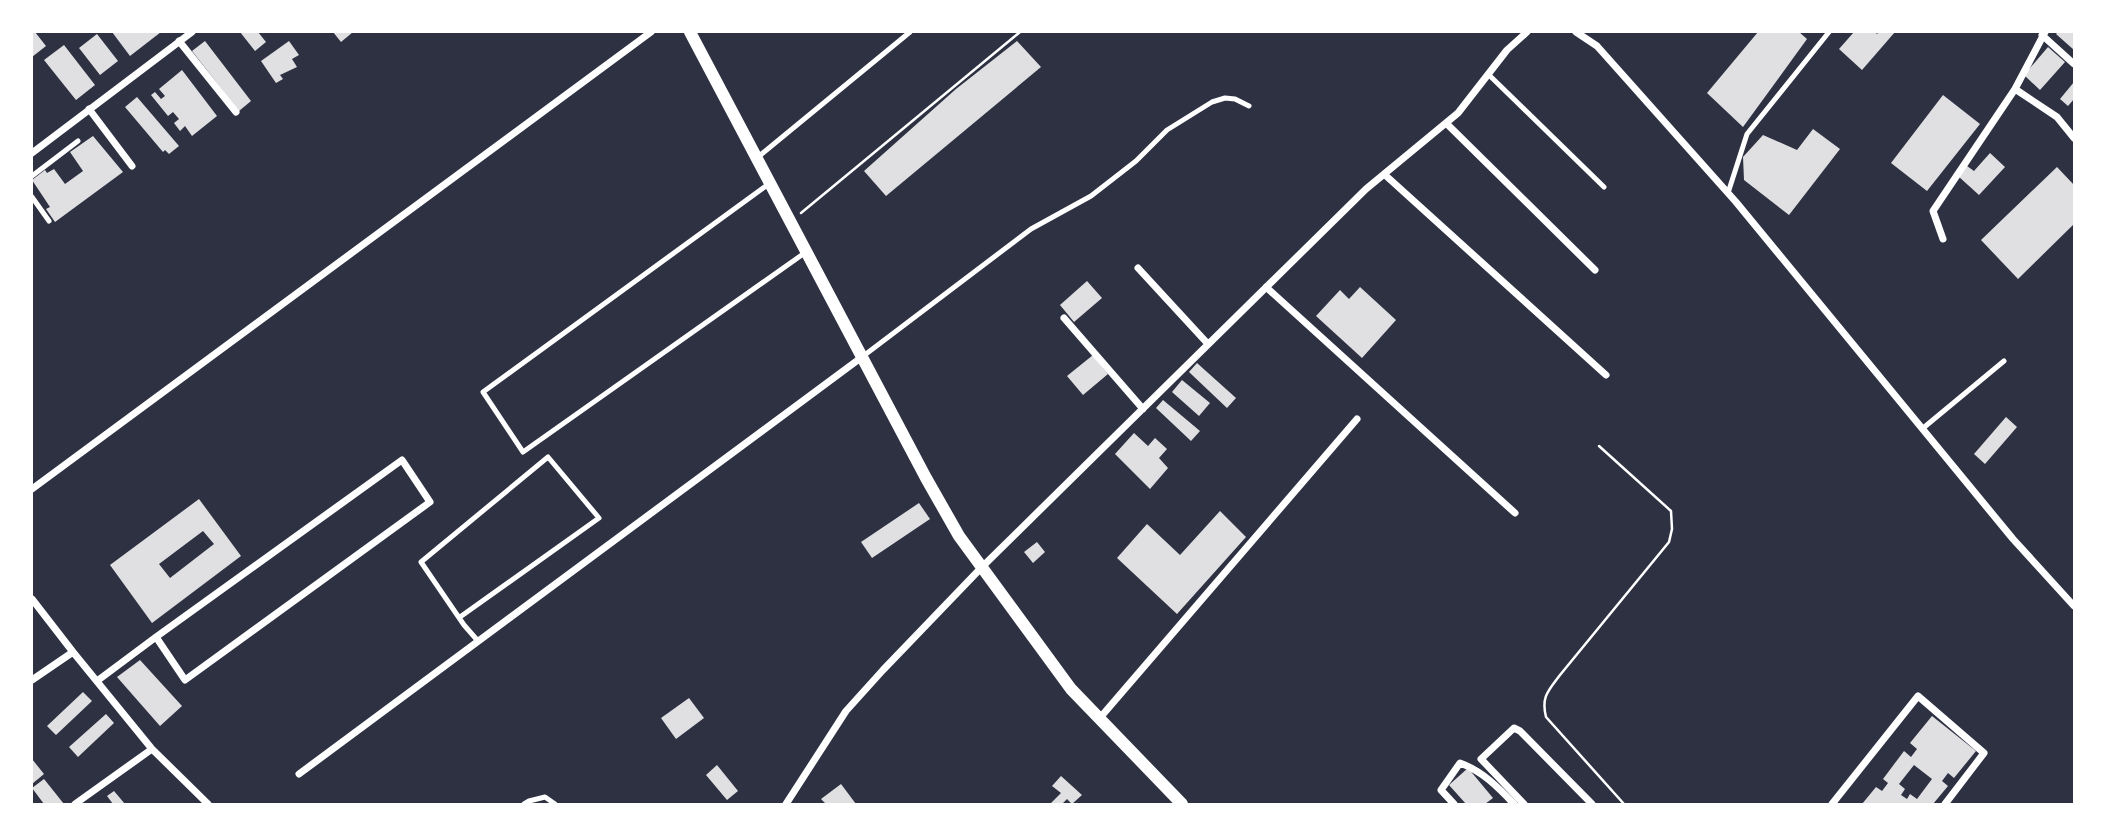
<svg xmlns="http://www.w3.org/2000/svg" width="2106" height="836" viewBox="0 0 2106 836" font-family="'Titillium Web',sans-serif">
	<style>
		.building { fill: #e0e0e3; fill-rule: evenodd }
		.lines { fill: none; stroke-linecap: round; stroke-linejoin: round }
		.path { stroke: #fff; stroke-width: 2.5 }
		.service { stroke: #fff; stroke-width: 5 }
		.minor { stroke: #fff; stroke-width: 7 }
		.tertiary { stroke: #fff; stroke-width: 12 }
	</style>
	<rect width="100%" height="100%" fill="#2d3142"/>
	<path class="building" d="M32,32H35L46,46L32,57Z
		M112,32H161L130,56Z
		M240,32H258L266,42L255,51Z
		M333,32H353L341,42Z
		M1758,32H1799L1807,39L1743,127L1707,93Z
		M1854,32H1875L1877,34L1879,32H1895L1862,70L1839,49Z
		M2058,32H2074V50L2056,34Z
		M97,34L118,61L100,75L79,48Z
		M205,41L251,101L239,111L192,51Z
		M289,41L299,55L292,59L297,67L280,75L283,79L276,83L261,61Z
		M1017,41L1041,67L886,196L864,171L956,89Z
		M64,45L95,85L76,100L44,60Z
		M2048,47L2065,62L2040,90L2024,75Z
		M182,70L217,116L192,136L185,126L180,131L174,123L179,119L173,112L168,116L151,95L155,92L161,99L165,96L159,89Z
		M2074,82V99L2068,106L2060,99Z
		M1943,95L1980,124L1927,191L1891,163Z
		M137,97L179,146L169,154L165,150L163,152L125,107Z
		M1813,129L1840,149L1789,215L1744,180L1743,157L1763,135L1797,150Z
		M93,136L123,172L55,222L46,209L50,207L32,180L45,170L47,173L54,169L65,184L83,171L70,152Z
		M1990,153L2005,167L1979,195L1958,176L1967,166L1974,171Z
		M2057,167L2074,185V224L2018,279L1981,240Z
		M1087,281L1102,298L1074,322L1060,305Z
		M1360,287L1396,320L1362,358L1316,316L1340,290L1349,299Z
		M1093,355L1108,374L1083,395L1067,376Z
		M1197,363L1236,398L1227,408L1189,372Z
		M1182,380L1210,403L1199,416L1172,392Z
		M1163,400L1200,431L1191,441L1156,408Z
		M2006,417L2017,427L1985,464L1974,454Z
		M1134,433L1148,446L1155,438L1167,449L1159,458L1168,468L1150,489L1115,454Z
		M199,499L241,556L152,623L110,565ZM203,531L214,544L170,578L159,564Z
		M919,503L930,519L872,558L861,542Z
		M1220,511L1246,537L1177,614L1117,558L1147,524L1180,555Z
		M1037,542L1045,552L1033,563L1024,552Z
		M140,660L182,706L160,726L117,677Z
		M83,692L92,701L56,735L47,726Z
		M689,698L704,718L676,739L661,718Z
		M106,714L114,723L78,757L69,747Z
		M1932,716L1976,751L1954,778L1948,773L1942,781L1948,786L1933,804H1862L1876,787L1882,791L1888,783L1883,779L1904,751L1911,757L1917,749L1910,743ZM1914,765L1932,779L1917,799L1910,794L1907,799L1901,795L1905,789L1899,784Z
		M32,759L44,774L32,784Z
		M717,765L738,791L727,800L706,775Z
		M1468,768L1493,798L1485,804H1466L1449,785Z
		M1061,776L1082,795L1072,804L1067,799L1062,804H1050L1061,793L1052,786Z
		M44,779L64,804H44L32,788Z
		M841,784L856,804H826L821,799Z
		M114,791L125,804H113L107,796Z"/>
	<g class="lines">
		<path class="path" d="M801,213L1020,32
			M1599,446L1671,511L1672,529L1669,542L1560,675C1548,691 1541,697 1546,717L1624,804"/>
		<path class="service" d="M1488,74L1604,187
			M758,157L910,32
			M32,176L78,141
			M770,183L483,392L523,452L806,252
			M1728,193L1747,134L1829,32
			M32,197L49,221
			M862,357L1031,229L1091,196L1136,161L1167,130L1212,102L1225,98L1235,99L1249,106
			M1922,429L2004,361
			M460,617L599,518L548,457L421,562L464,625L478,641
			M524,804L529,801L545,797L555,804"/>
		<path class="minor" d="M1576,32L1597,46L1736,202L2013,539L2074,606
			M2042,35L2074,64
			M179,41L236,112
			M2015,89L2057,117L2074,138
			M89,109L132,166
			M1446,123L1595,270
			M32,153L192,32
			M1384,174L1606,375
			M1943,239L1933,211L2015,89L2045,32
			M1138,268L1208,344
			M1266,287L1515,513
			M1064,318L1143,409
			M32,489L651,32
			M32,599L73,652L32,680
			M73,652L152,749L208,804
			M97,681L156,637L402,460L430,502L185,680L156,637
			M1099,719L1357,419
			M299,774L862,357
			M75,804L152,749
			M786,804L846,711L883,670L981,568L1366,189L1458,113L1507,50L1527,32
			M1454,804L1441,790L1460,763C1482,771 1498,787 1514,804
			M1524,804L1481,759L1514,728L1520,731L1592,804
			M1832,804L1918,696L1984,753L1945,804"/>
		<path class="tertiary" d="M690,32L926,478L959,536L1071,689L1182,804"/>
	</g>
	<rect width="2106" height="836" fill="none" stroke="#ffffff" stroke-width="66"/>
</svg>
